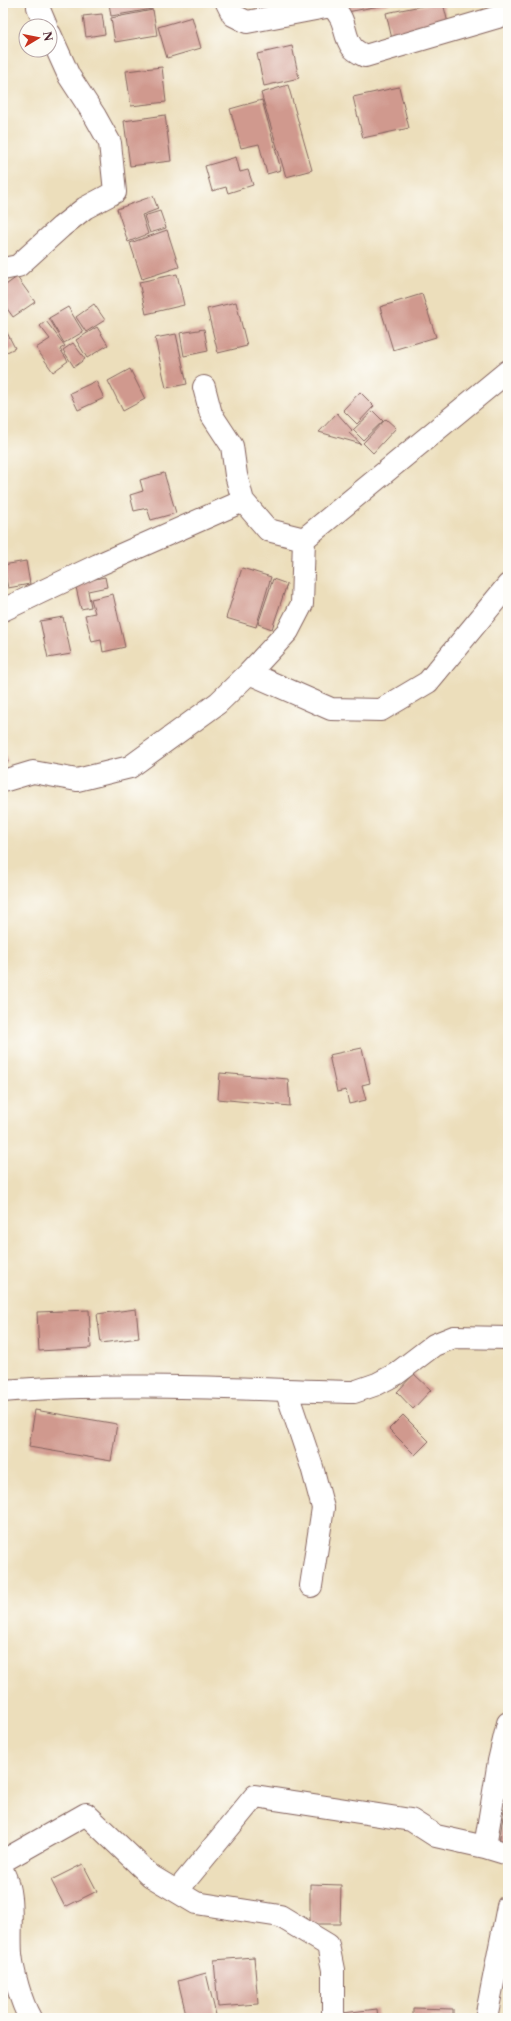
<svg xmlns="http://www.w3.org/2000/svg" width="511" height="2021" viewBox="0 0 511 2021" font-family="'Libre Caslon Text',serif">
	<style>
		.building { fill: #d0998e }
		.lines { fill: none; stroke-linecap: round; stroke-linejoin: round }
		.minor-casing { stroke: #83625d; stroke-width: 24 }
		.minor { stroke: #fff; stroke-width: 22 }
	</style>
	<rect width="100%" height="100%" fill="#fdfcf7"/>
	<filter id="ink" filterUnits="userSpaceOnUse"><feTurbulence type="fractalNoise" baseFrequency=".025" numOctaves="2"/><feDisplacementMap in="SourceGraphic" scale="8" xChannelSelector="R" yChannelSelector="G"/><feConvolveMatrix kernelMatrix="1 2 1 2 8 2 1 2 1" color-interpolation-filters="sRGB"/></filter>
	<filter id="wash" filterUnits="userSpaceOnUse"><feTurbulence type="fractalNoise" baseFrequency=".012" numOctaves="4" result="noise"/><feDisplacementMap in="SourceGraphic" scale="16" xChannelSelector="R" yChannelSelector="G"/><feGaussianBlur stdDeviation="0.9" result="paint"/><feColorMatrix in="noise" values="0 0 0 0 0 0 0 0 0 0 0 0 0 0 0 0 0 1.4 0 .05"/><feComposite in="paint" operator="in"/></filter>
	<g filter="url(#wash)">
		<rect width="100%" height="100%" fill="#ecdebb"/>
		<g id="blocks">
			<path class="building" d="M109,3H151L152,9L111,16Z
				M345,3H390V4L347,12Z
				M436,3H443L449,27L392,39L386,13Z
				M153,10L157,35L115,42L111,18Z
				M102,14L105,34L86,37L83,16Z
				M192,17L201,48L167,58L158,27Z
				M292,46L299,78L264,86L257,54Z
				M162,67L166,102L131,106L126,71Z
				M288,85L312,170L286,177L261,93Z
				M399,87L409,128L363,138L353,97Z
				M262,100L281,170L267,174L259,144L241,148L230,109Z
				M165,115L171,161L130,166L124,121Z
				M236,157L240,172L248,170L253,185L228,193L226,187L212,191L205,166Z
				M153,196L158,209L142,215L148,234L128,242L117,209Z
				M160,211L166,228L150,233L144,216Z
				M167,230L179,267L142,279L130,243Z
				M177,274L184,305L146,314L139,282Z
				M17,277L35,302L13,317L3,303V287Z
				M422,294L436,337L393,350L380,307Z
				M236,302L247,346L218,353L207,309Z
				M94,304L105,320L86,332L76,317Z
				M68,307L83,332L64,343L49,318Z
				M46,321L65,346L60,349L68,361L53,372L36,348L50,339L40,326Z
				M3,325L15,348L3,354Z
				M97,327L108,345L87,358L76,340Z
				M204,329L208,351L184,356L180,333Z
				M176,334L187,384L166,388L155,338Z
				M73,343L85,359L74,367L63,350Z
				M130,369L145,399L123,411L108,381Z
				M96,381L104,398L78,410L70,393Z
				M360,392L374,406L357,424L343,410Z
				M373,411L383,421L363,440L353,430Z
				M337,413L352,430L349,433L361,444L319,432Z
				M386,419L396,428L373,453L363,443Z
				M164,473L176,513L151,520L147,508L134,511L130,495L143,491L140,480Z
				M26,561L30,584L8,588L3,565Z
				M242,568L271,577L256,627L226,618Z
				M105,577L107,587L88,591L91,607L81,609L75,583Z
				M273,579L287,584L272,629L258,624Z
				M113,594L125,647L103,652L101,640L92,642L85,615L95,613L91,599Z
				M63,617L71,654L48,658L40,621Z
				M3,748L8,762L3,763Z
				M362,1048L370,1083L362,1085L366,1100L349,1104L346,1090L337,1092L329,1055Z
				M220,1073L288,1079L290,1106L218,1099Z
				M136,1309L139,1338L101,1343L97,1314Z
				M89,1310L91,1348L39,1351L37,1312Z
				M414,1374L431,1390L413,1409L397,1392Z
				M35,1410L117,1424L111,1461L29,1447Z
				M403,1415L429,1441L415,1455L389,1429Z
				M504,1809L508,1810V1846L499,1844Z
				M83,1864L97,1891L65,1907L51,1880Z
				M310,1884L341,1885L340,1924H310Z
				M254,1957L258,2004L218,2007L214,1960Z
				M206,1973L216,2015L202,2018H187L178,1981Z
				M413,2008L453,2009V2018H413Z
				M377,2009L378,2018H344L343,2013Z"/>
		</g>
	</g>
	<g filter="url(#ink)">
		<use href="#blocks" fill-opacity="0" stroke="#83625d" stroke-width="1"/>
		<g class="lines">
			<defs>
				<path id="minor" d="M227,3L233,15L247,22L331,6C348,20 342,34 352,47C355,51 361,54 365,56L508,14
					M38,7L46,26
					M3,269L18,266L61,227L85,208L115,192L110,143L95,116L69,76L50,34
					M204,387L211,414L232,446L236,475L243,501
					M3,610L98,565L243,501L268,530L304,539L508,371
					M249,673L331,709L381,710L428,682L508,585
					M3,781L33,772L77,780L130,767L218,703L249,673L288,631L302,604L304,539
					M286,1390L312,1467L323,1508L311,1586
					M3,1391C120,1382 238,1389 354,1392L377,1384L396,1374L434,1345L454,1337L508,1338
					M508,1723L499,1761L485,1847L508,1854
					M3,1861L86,1814L151,1876L196,1903L280,1916L328,1945L333,1970V2018
					M3,1872C15,1896 9,1927 11,1954C13,1973 21,2002 30,2018
					M177,1891L255,1796L411,1820L436,1836L485,1847
					M486,2018L508,1906"/>
			</defs>
			<use href="#minor" class="minor-casing"/>
			<use href="#minor" class="minor"/>
		</g>
	</g>
	<rect width="511" height="2021" fill="none" stroke="#fdfcf7" stroke-width="16"/>
	<g transform="translate(38 38) rotate(80)"><circle r="19" fill="#fdfcf7" stroke="#b5a4a5"/>
	<path d="M0-3L7 15L0 10L-7 15Z" fill="#c8321e"/>
	<text y="-6" font-size="11" font-weight="bold" text-anchor="middle" fill="#4a1f2b">N</text>
	</g>
</svg>
